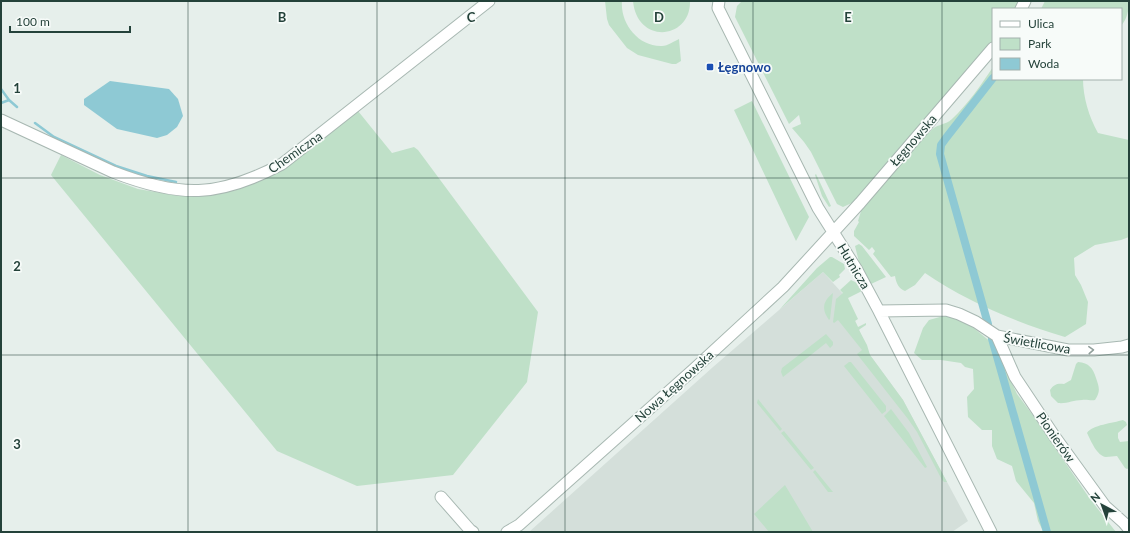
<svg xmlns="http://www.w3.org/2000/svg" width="1130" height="533" viewBox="0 0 1130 533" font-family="Lato,sans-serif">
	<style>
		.built { fill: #d4dfda }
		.green { fill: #bfe0c8 }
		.water { fill: #8ec9d4 }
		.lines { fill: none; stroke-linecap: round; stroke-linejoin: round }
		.stream { stroke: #8ec9d4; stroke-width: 2.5 }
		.canal { stroke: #8ec9d4; stroke-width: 8 }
		.minor-casing { stroke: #a8b8b2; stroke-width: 13 }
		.minor { stroke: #fff; stroke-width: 11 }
		.oneway { stroke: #92a09c }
		.grid { fill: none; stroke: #24423a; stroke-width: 1; stroke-opacity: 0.55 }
		.transit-dot { fill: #1a4fb4; stroke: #f7fbf9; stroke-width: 1.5 }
		.labels { text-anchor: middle; stroke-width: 3.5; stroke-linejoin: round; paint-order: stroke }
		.transit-label { font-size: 13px; font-weight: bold; fill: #164399; stroke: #f7fbf9; text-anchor: start }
		.street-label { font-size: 13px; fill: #24423a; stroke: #f7fbf9 }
		.grid-label { font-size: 13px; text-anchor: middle; font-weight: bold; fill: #24423a; stroke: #f7fbf9; stroke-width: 3.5; stroke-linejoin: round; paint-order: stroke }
	</style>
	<rect width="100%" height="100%" fill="#e6efeb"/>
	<path class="built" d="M823,272L844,295L870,355L903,400L968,521L952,532H529L713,367Z"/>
	<path class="green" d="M605,1H622C620,23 638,47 662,46C668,46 674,41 679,39L681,61L676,64H672L638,55L627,48L609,25L607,19Z
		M633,1H690C691,40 637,45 633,1Z
		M742,1H1021L1016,9H993V42L971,70L854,202L843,207L837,204L811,152L804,142L792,128L801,124L799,115L789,124L735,17L737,6Z
		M1045,1H1129C1129,10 1127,19 1121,26V9H1041Z
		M993,67V79H1083C1083,97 1089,117 1098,133L1129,140V237L1121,240L1095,245L1074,258L1075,275L1081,285L1088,302L1086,324L1065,337C1017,323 966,301 925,273L915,285L905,291C899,289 896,283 895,276L891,277L873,254L875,251L872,247L869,250L854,236V231L859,222L858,221L862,208L926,133H929C936,123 945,126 952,119C968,104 981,85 993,67Z
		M752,101L809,217L796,241L734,110Z
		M358,111L392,153L414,147L418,150L538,312L527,382L453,475L357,486L277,451L51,175L61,155L100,175L138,189L179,196H209L236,190L260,181L281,170Z
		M816,174L831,206L829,207L822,196L815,175Z
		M859,244L862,246L886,277L871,284L859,262L855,246Z
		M830,257H832L844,264L845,269L839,275L840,277L833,282L823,272L780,309L817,268Z
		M851,280L857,283L862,291L848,298L858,319L855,321L858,327L866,323V325L860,329L859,330L867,345L870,355L903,400L947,482H944L942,480L917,432L908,419L857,354L862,350L838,320L834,323L833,322L836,299L843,293L840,290Z
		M833,293L830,319L829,320C821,309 823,301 833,293Z
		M947,315L965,321L997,347L1006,371L1017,394L1032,414L1090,499L1116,532L1043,531L1038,521L1034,503L1016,481L1012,466L997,459L992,446V430H982L968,417L967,397L974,389L973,369L965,367L961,363L941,360H922L914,353L923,328L929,320Z
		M826,334L833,342V345L830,348L826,343L783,377L781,372L782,368Z
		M849,362H851L886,406V411L882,414L844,366Z
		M1078,362C1089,363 1093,368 1096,378C1099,387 1101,391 1095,400C1090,401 1087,399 1082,400C1073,400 1067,404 1058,403L1051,396L1050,390C1054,384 1058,383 1064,384L1071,380L1076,364Z
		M758,399L782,429L780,431L757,403Z
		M891,409L909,433L927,467L925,468L884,416Z
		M1123,420L1126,422L1127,425L1118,433V438L1120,442L1129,441V468L1127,469L1125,468L1117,456C1113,456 1110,457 1106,457C1097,456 1091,441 1087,433C1092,425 1113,423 1123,420Z
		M784,431L814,468L811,470L781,433Z
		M815,470L833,492H828L813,472Z
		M785,485L813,532H769L754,514Z"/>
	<path class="water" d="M110,81L169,89L178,99L183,116L177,127L167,135L157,138L117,129L84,105V99Z"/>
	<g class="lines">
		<path class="stream" d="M1,89L9,100L17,107
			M1,103L9,100
			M35,123L54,137L116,166L147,176L176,182"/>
		<path class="canal" d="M988,324L940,154L941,145L946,138L993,78
			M992,339L1047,532"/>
		<defs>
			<path id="minor" d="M719,1L718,8L818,208L857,270L879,311L991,532
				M1021,9L1025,1
				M1,120L113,172C180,198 218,198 282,164L489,1
				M879,311L946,310L959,314L976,322L997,336L1068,350H1094L1122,347L1129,345
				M997,336L1015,377L1055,437L1105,506L1124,523L1129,529
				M441,497L470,530L473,532
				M507,532L519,525L556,492L694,369L783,287L860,203L993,48"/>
		</defs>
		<use href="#minor" class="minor-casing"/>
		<use href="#minor" class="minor"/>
	</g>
	<defs><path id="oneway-chevron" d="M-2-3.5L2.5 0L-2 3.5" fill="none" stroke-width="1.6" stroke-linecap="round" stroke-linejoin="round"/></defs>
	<use class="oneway" href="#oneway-chevron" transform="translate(1091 350) rotate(-3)"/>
	<path class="grid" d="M188,1V532M377,1V532M565,1V532M753,1V532M942,1V532M1,178H1129M1,355H1129"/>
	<rect class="transit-dot" x="706" y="63" width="8" height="8" rx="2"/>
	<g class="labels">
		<g class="transit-label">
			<text x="718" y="72">Łęgnowo</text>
		</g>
		<g class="street-label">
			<text transform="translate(913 140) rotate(-49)" y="5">Łęgnowska</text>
			<text transform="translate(295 152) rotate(-35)" y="5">Chemiczna</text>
			<text transform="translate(854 266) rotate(59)" y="5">Hutnicza</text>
			<text transform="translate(1037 343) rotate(10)" y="5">Świetlicowa</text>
			<text transform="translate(674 386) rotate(-42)" y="5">Nowa Łęgnowska</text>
			<text transform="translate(1056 437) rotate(55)" y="5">Pionierów</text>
		</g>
	</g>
	<g class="grid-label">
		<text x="282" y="22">B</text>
		<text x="471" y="22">C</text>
		<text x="659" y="22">D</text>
		<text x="848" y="22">E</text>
		<text x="17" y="93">1</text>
		<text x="17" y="271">2</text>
		<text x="17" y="449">3</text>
	</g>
	<rect width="1130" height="533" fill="none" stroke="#24423a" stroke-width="4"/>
	<rect x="992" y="8" width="130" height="72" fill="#f7fbf9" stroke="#a3b1ad"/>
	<rect x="1000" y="21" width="20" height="6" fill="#ffffff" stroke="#a3b1ad"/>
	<text x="1028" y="28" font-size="12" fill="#24423a">Ulica</text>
	<rect x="1000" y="38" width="20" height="12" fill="#bfe0c8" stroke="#a3b1ad"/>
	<text x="1028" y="48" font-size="12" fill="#24423a">Park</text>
	<rect x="1000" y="58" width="20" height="12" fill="#8ec9d4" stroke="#a3b1ad"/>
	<text x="1028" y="68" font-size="12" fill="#24423a">Woda</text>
	<g transform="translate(1102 505) rotate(319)" stroke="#f7fbf9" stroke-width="3" paint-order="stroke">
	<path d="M0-3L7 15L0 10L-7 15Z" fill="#24423a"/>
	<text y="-6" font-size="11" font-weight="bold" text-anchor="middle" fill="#24423a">N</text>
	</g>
	<path d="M10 26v6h120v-6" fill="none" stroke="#24423a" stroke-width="2"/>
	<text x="16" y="26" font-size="12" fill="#24423a" stroke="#f7fbf9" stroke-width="3" paint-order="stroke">100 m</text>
</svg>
